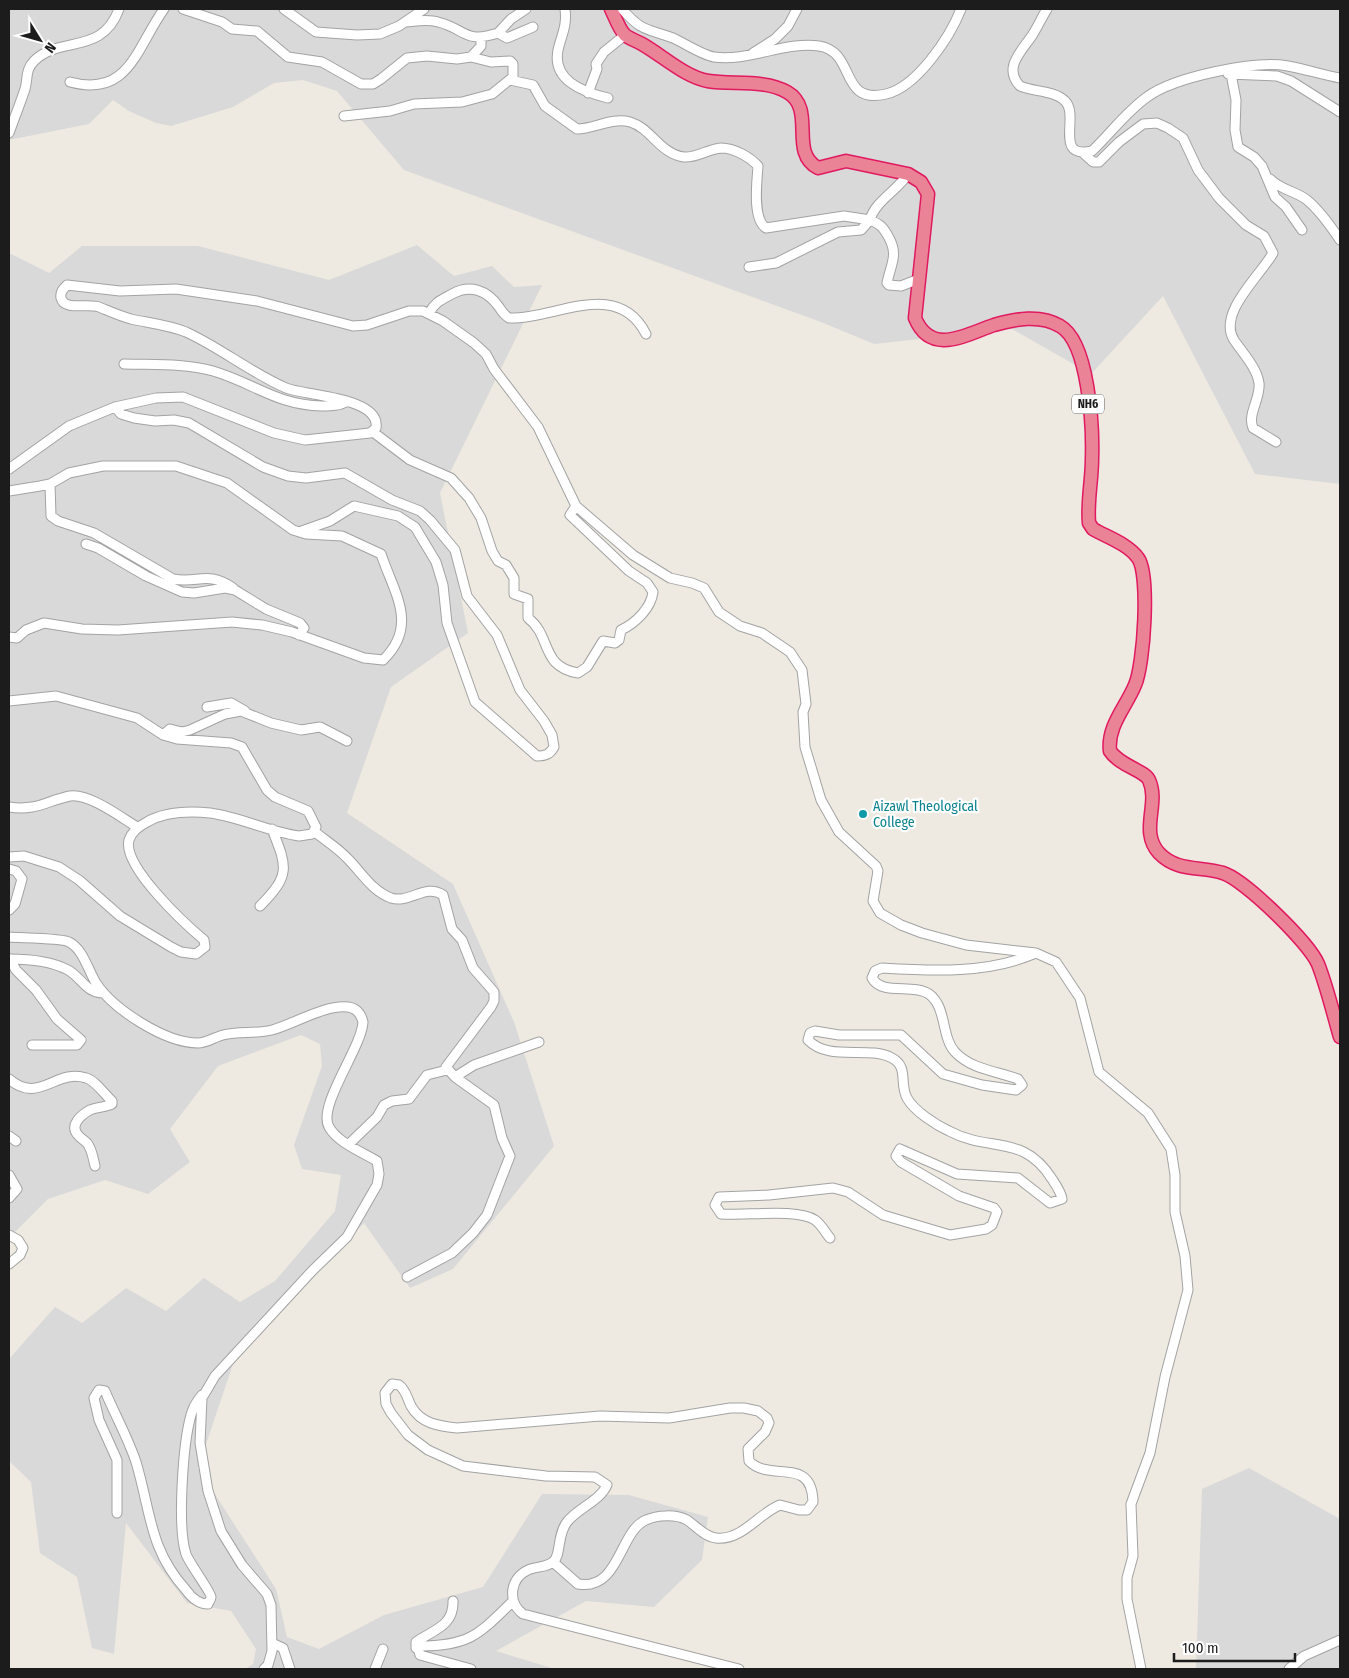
<svg xmlns="http://www.w3.org/2000/svg" width="1349" height="1678" viewBox="0 0 1349 1678" font-family="'Fira Sans Condensed',sans-serif">
	<style>
		.residential { fill: #dad9d9 }
		.lines { fill: none; stroke-linecap: round; stroke-linejoin: round }
		.minor-casing { stroke: #a3a3a3; stroke-width: 11 }
		.highway-casing { stroke: #e1195f; stroke-width: 15 }
		.minor { stroke: #fff; stroke-width: 9 }
		.highway { stroke: #eb8397; stroke-width: 12 }
		.culture-dot { fill: #0f9aa8; stroke: #fff; stroke-width: 2 }
		.labels { text-anchor: middle; stroke-width: 4.5; stroke-linejoin: round; paint-order: stroke }
		.shield { fill: #fff; stroke: #606060; stroke-width: 1 }
		.shield-label { font-size: 12px; font-weight: bold; fill: #1c1c1c }
		.culture-label { font-size: 14px; fill: #0d838f; stroke: #fff; text-anchor: start }
	</style>
	<rect width="100%" height="100%" fill="#eeeae1"/>
	<path class="residential" d="M9,9H1340V484L1255,474L1163,296L1091,374L1012,329L874,344L821,322L404,170L337,91L303,80L274,83L233,107L171,126L156,123L129,111L113,100L89,124L9,140Z
		M417,245L454,276L492,266L514,287L542,285L440,493L468,633L391,687L347,813L453,884L514,1022L554,1146L453,1269L410,1288L364,1223L233,1364L198,1468L276,1589L287,1637L319,1649L384,1615L483,1587L542,1494L629,1495L708,1517L702,1560L654,1607L586,1601L496,1651L555,1669H245L253,1664L256,1649L231,1611L187,1603L126,1523L114,1654L92,1648L77,1577L40,1553L31,1482L9,1461V1359L55,1307L82,1323L126,1288L166,1311L204,1278L240,1302L275,1281L335,1211L341,1175L302,1169L294,1145L322,1066L320,1044L301,1035L218,1066L170,1129L190,1162L148,1194L105,1180L48,1199L9,1238V253L49,273L82,246H198L329,280Z
		M1249,1468L1340,1519V1669H1196L1202,1489Z"/>
	<g class="lines">
		<defs>
			<path id="minor" d="M183,9L222,22L232,29L257,31L288,57L322,62L361,84H373L381,79L407,58L427,56L457,59L471,57
				M284,9L316,32L357,35L380,34L399,26L424,9
				M565,9C567,24 563,32 559,46C549,80 583,92 608,98
				M622,9C642,32 646,28 673,38C684,43 702,55 714,57C747,62 786,41 819,46C857,52 838,105 886,94C917,87 950,37 961,9
				M1047,9C1042,17 1038,26 1033,34C1023,50 1002,67 1020,86C1033,92 1054,90 1065,101C1080,116 1053,159 1092,151C1111,133 1126,112 1147,97C1174,77 1255,60 1288,66C1305,69 1323,75 1340,78
				M406,22C417,21 428,19 438,22C466,29 464,44 498,33L507,38L533,27
				M498,33L511,19L526,9
				M753,53L775,39L788,26L797,9
				M1228,74L1277,76L1291,81L1340,112
				M1231,74L1236,100L1235,130L1238,147L1254,157L1262,166L1275,197L1286,207L1302,230
				M510,80L533,85L545,106L577,129C594,129 612,117 630,122C651,128 660,154 684,157C697,158 708,149 721,148C734,148 750,157 758,166C757,181 752,219 766,228L844,216L870,220C875,201 897,191 908,174
				M70,82C129,98 136,48 164,9
				M588,93L597,69L596,64L604,52L625,35
				M344,116L390,111L414,104L462,102L492,94L513,77V64L510,61L491,62L471,57L481,46V38
				M9,133C14,119 20,104 25,89C28,79 25,70 34,61C60,35 102,56 119,9
				M1083,153L1093,162H1099L1119,142L1143,124L1157,123L1168,128L1183,138L1198,170L1219,198L1246,225L1264,236L1273,253C1261,275 1217,313 1234,340C1242,352 1257,368 1259,383C1261,398 1247,414 1253,428L1276,442
				M1270,179C1282,191 1294,190 1307,200C1318,209 1332,228 1340,240
				M749,267L776,263L838,232L861,230L870,220C880,224 883,227 888,236C899,255 891,263 887,283L889,285L901,286L919,279
				M429,313C435,302 441,300 452,294C470,284 487,290 499,307C502,312 504,315 509,318C554,320 617,277 646,334
				M124,364C153,365 184,363 213,371C254,383 276,405 322,406C331,406 340,406 347,401
				M115,407L121,414L134,418L155,421L174,420L189,423L263,467L288,476L306,478L345,473L392,500L420,511L430,520L455,550L467,596L497,635L520,690L544,721L552,735L554,747C550,754 546,756 537,756L475,702L447,623L443,585L436,562L415,527L398,516L354,506L330,521L299,532
				M373,432L410,460L451,478L469,498L481,518L492,551L498,561L506,565L514,578V594L528,599V618C552,636 540,667 578,673L587,667L603,641L615,643L619,640L621,630C636,623 651,608 653,592L647,583L629,571L570,515L576,506
				M9,469L69,426L115,407L156,398L183,397L274,433L305,440L370,433L376,428C381,397 306,396 286,388C251,373 221,348 186,332C169,325 149,323 131,319C120,316 109,311 99,307C89,303 64,311 61,298C60,292 63,289 67,285L120,291L176,289L257,301L353,326L367,325L409,311H423L443,321L474,343L486,354L494,369L538,427L576,506L633,555L670,578L692,583L704,588L719,612L740,626L762,633L790,652L802,670L806,704L803,712L805,747L821,800L839,832L876,866L878,871L873,901L880,913L901,925L922,933L966,945L1036,953L1056,962L1080,998L1099,1072L1148,1113L1171,1149L1175,1175V1212L1185,1256L1188,1290L1165,1377L1150,1453L1131,1504L1133,1556L1127,1578V1599L1141,1669
				M50,484L51,516L58,521L94,533L173,579C198,584 207,570 233,588
				M9,491L40,486L50,484L69,473L103,466H176L227,483L293,530L306,534L342,536L381,554C394,593 419,625 383,660L364,658L292,632L262,625L232,622L118,630L82,629L44,623L26,630L17,638L9,637
				M86,544L98,548L146,576L182,592L194,593L225,588L235,590L266,609L300,623L304,628L299,635
				M9,701L56,696L137,718L163,735L177,739L231,743L242,747L267,790L275,797L308,811L316,827L312,834L299,836C269,832 240,817 210,813C189,811 166,811 147,822C139,826 132,831 129,840C122,866 185,924 204,940L205,947L196,954L181,952L171,947L120,916L79,880L59,867L24,856L9,857
				M207,707L231,703L245,711
				M163,735L170,729L182,732L190,730L225,714L241,711L271,723L301,730L320,727L347,741
				M9,807C37,811 46,801 70,796C89,793 122,818 137,827
				M315,832C326,841 338,848 348,859C362,873 371,890 391,898C409,904 426,883 443,895L452,929L462,940L473,968L494,992V1001L491,1007L446,1067L455,1077L494,1105L502,1138L510,1156L487,1215L473,1233L452,1253L407,1277
				M9,869L16,871L22,879L15,904L9,910
				M260,906C291,875 287,867 272,829
				M9,937C20,938 62,938 69,942C83,949 88,970 96,983C113,1009 165,1043 198,1043C206,1043 215,1037 223,1035C238,1031 256,1034 272,1030C294,1024 326,1004 348,1007C356,1008 361,1014 363,1022C362,1047 317,1106 329,1127C338,1143 362,1152 377,1161L379,1174L377,1185L347,1237L312,1271L215,1376L202,1398L200,1443L208,1491L221,1531L242,1565L267,1594L271,1605L272,1651L268,1665L264,1669
				M9,959C27,959 51,961 68,970C81,977 86,993 103,993
				M10,959L16,970L36,990L57,1019L81,1040L77,1045H32
				M455,1077L474,1065L539,1042
				M9,1079C39,1105 56,1068 86,1078C95,1080 104,1094 112,1101V1104C106,1107 97,1107 90,1110C81,1115 69,1125 78,1135C80,1138 84,1140 87,1143C92,1149 93,1158 95,1166
				M9,1136L16,1141
				M349,1144L377,1117L384,1105L392,1101L409,1099L427,1075L447,1070
				M9,1175L17,1189L9,1198
				M9,1235L18,1240L23,1248L20,1255L9,1264
				M830,1238C825,1232 821,1224 815,1220C797,1208 744,1216 721,1214L715,1205L719,1197L769,1195L833,1188L848,1192L883,1215L950,1235L986,1229L992,1225L997,1212L994,1208L959,1196L901,1162L896,1156L900,1149L957,1174L1018,1178L1050,1203L1062,1199C1061,1192 1056,1185 1052,1179C1023,1133 990,1153 949,1131C936,1125 914,1111 907,1098C899,1084 909,1067 892,1058C868,1045 829,1062 808,1040L810,1033L815,1031L839,1035H901L943,1074L982,1085L1016,1090L1022,1085L1018,1079C997,1071 972,1070 955,1052C941,1037 947,1007 929,994C913,983 882,996 872,978L875,971L882,968C933,971 988,974 1036,953
				M117,1513V1460L99,1420L94,1398L99,1390L105,1391C115,1415 128,1438 136,1462C151,1512 149,1549 186,1590C191,1597 199,1604 208,1604C209,1601 211,1600 211,1597C211,1592 189,1563 186,1554C177,1527 183,1443 191,1415C193,1407 197,1401 202,1395
				M553,1562L578,1584C620,1591 619,1531 646,1520C657,1515 676,1514 687,1520C696,1526 705,1537 716,1538C742,1541 759,1513 780,1505L799,1510H807L813,1502C812,1455 770,1483 749,1461L748,1449L765,1432L769,1423L767,1418L758,1411L744,1408H730L669,1418L600,1416L457,1428C439,1426 421,1424 411,1406C407,1398 406,1390 399,1385L392,1384L385,1393L386,1404L391,1413L408,1435L428,1450L463,1466L546,1476L595,1477L607,1485C600,1501 578,1508 567,1522C557,1535 561,1554 554,1561C547,1568 537,1566 528,1570C510,1578 507,1602 523,1614L739,1669
				M272,1643L283,1648L290,1669
				M416,1648V1642C433,1630 454,1626 453,1601
				M375,1669L383,1649
				M471,1669L420,1655L418,1648L420,1646C470,1646 479,1634 512,1602
				M1289,1669L1304,1656L1340,1640"/>
			<path id="highway" d="M611,9C615,17 619,29 625,35C630,39 637,41 642,44C663,56 685,77 708,81C733,85 764,79 787,92C817,109 788,152 818,168L846,161L908,174L921,182L928,194L915,318C931,357 967,334 994,325C1015,319 1040,314 1060,326C1089,342 1093,428 1092,459C1092,480 1087,502 1089,523L1093,529C1107,537 1128,544 1138,558C1150,574 1144,665 1135,685C1126,707 1107,726 1110,751C1120,766 1144,770 1149,780C1160,804 1139,831 1159,853C1177,872 1200,866 1223,873C1245,880 1309,943 1318,964C1327,987 1333,1013 1340,1037"/>
		</defs>
		<use href="#minor" class="minor-casing"/>
		<use href="#highway" class="highway-casing"/>
		<use href="#minor" class="minor"/>
		<use href="#highway" class="highway"/>
	</g>
	<circle class="culture-dot" cx="863" cy="814" r="5"/>
	<g class="labels">
		<rect class="shield" x="1072" y="394.5" width="32" height="19" rx="4"/>
		<g class="shield-label">
			<text x="1088" y="408">NH6</text>
		</g>
		<g class="culture-label">
			<text x="873" y="811">Aizawl Theological<tspan x="873" dy="16">College</tspan></text>
		</g>
	</g>
	<rect width="1349" height="1678" fill="none" stroke="#1c1c1c" stroke-width="20"/>
	<g transform="translate(40 40) rotate(127)" stroke="#ffffff" stroke-width="4" paint-order="stroke">
	<path d="M0-4L9 19L0 12L-9 19Z" fill="#1c1c1c"/>
	<text y="-8" font-size="14" font-weight="bold" text-anchor="middle" fill="#1c1c1c">N</text>
	</g>
	<path d="M1174 1653v8h121v-8" fill="none" stroke="#1c1c1c" stroke-width="2.5"/>
	<text x="1182" y="1653" font-size="15" fill="#1c1c1c" stroke="#ffffff" stroke-width="4" paint-order="stroke">100 m</text>
</svg>
